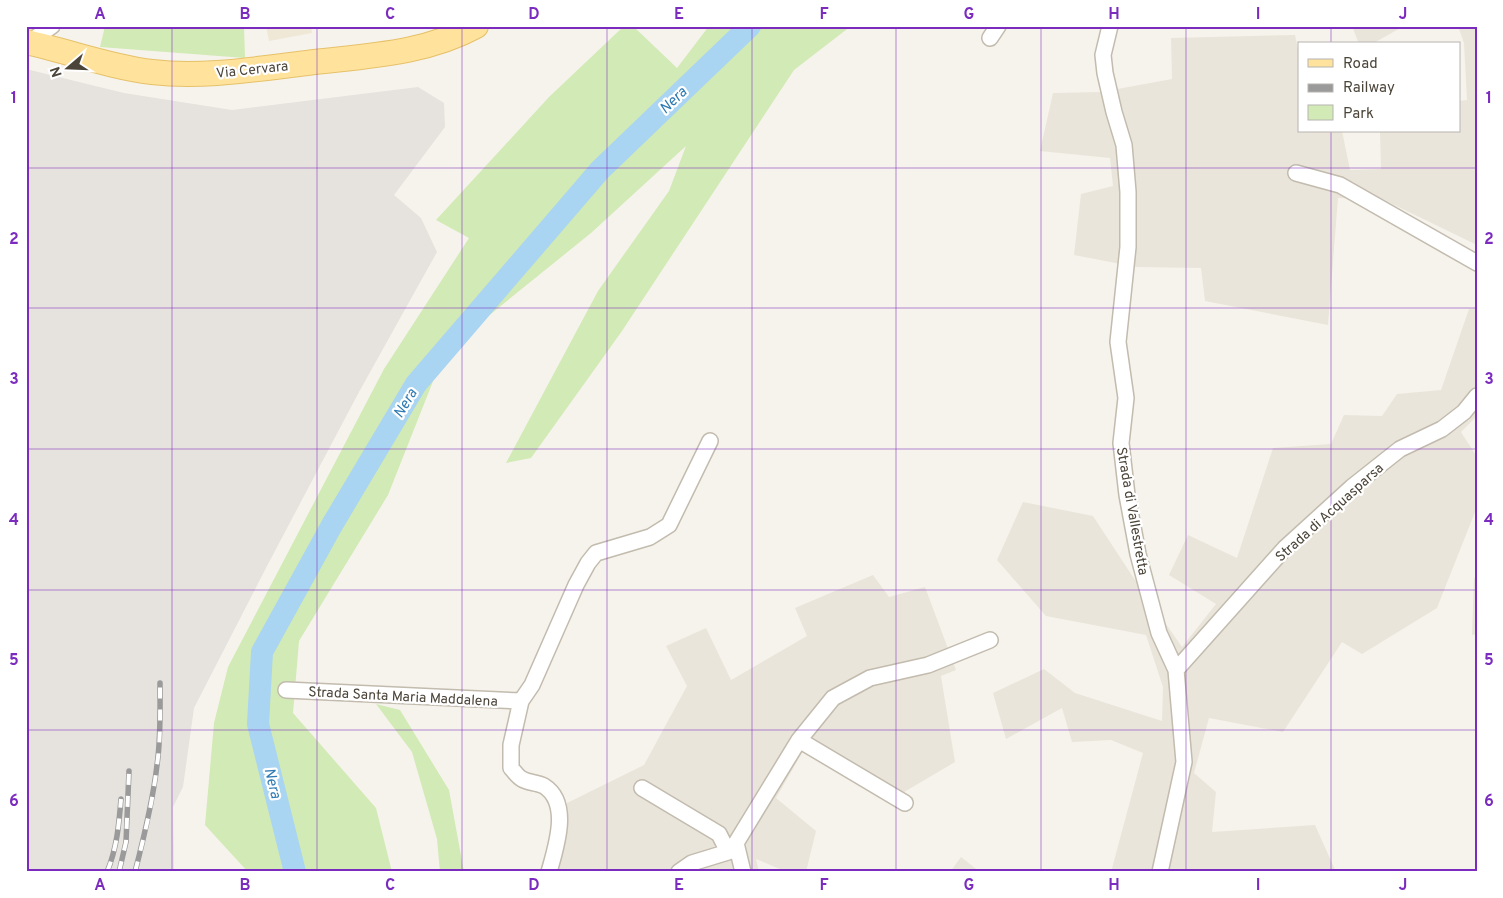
<svg xmlns="http://www.w3.org/2000/svg" width="1503" height="898" viewBox="0 0 1503 898" font-family="Overpass,sans-serif">
	<style>
		.residential { fill: #eae5da }
		.industrial { fill: #e6e2dd }
		.education { fill: #efe8d6 }
		.green { fill: #d2eab5 }
		.lines { fill: none; stroke-linecap: round; stroke-linejoin: round }
		.river { stroke: #a9d4f2; stroke-width: 22 }
		.street-casing { stroke: #c2bbae; stroke-width: 18 }
		.primary-casing { stroke: #e6c16a; stroke-width: 26 }
		.street { stroke: #fff; stroke-width: 15 }
		.primary { stroke: #ffe39c; stroke-width: 24 }
		.rail-casing { stroke: #9a9a9a; stroke-width: 5.5 }
		.rail { stroke: #fff; stroke-width: 4; stroke-dasharray: 11; stroke-linecap: butt }
		.grid { fill: none; stroke: #7b2cbf; stroke-width: 1; stroke-opacity: 0.55 }
		.labels { text-anchor: middle; stroke-width: 4.5; stroke-linejoin: round; paint-order: stroke }
		.street-label { font-size: 14px; fill: #4b4439; stroke: #fff }
		.water-label { font-size: 15px; font-style: italic; fill: #2e7ab2; stroke: #fff }
		.neatline { fill: none; stroke: #7b2cbf; stroke-width: 2 }
		.grid-label { font-size: 16px; text-anchor: middle; font-weight: bold; fill: #7b2cbf }
	</style>
	<rect width="100%" height="100%" fill="#f6f3ec"/>
	<path class="residential" d="M1352,26H1404L1372,44H1359Z
		M1458,26H1477V245L1382,199L1338,198L1328,325L1205,301L1201,268L1136,267L1074,255L1081,194L1113,186L1110,158L1040,151L1053,93L1101,92L1172,79L1171,38L1295,35L1299,54V131H1342L1350,170L1381,169L1380,131H1459V101L1467,100L1464,43Z
		M1477,308V416L1461,432L1477,457V507L1437,608L1362,654L1342,642L1283,732L1209,718L1194,773L1216,792L1212,832L1315,825L1336,872H1111L1143,753L1111,740L1072,742L1062,708L1006,739L993,693L1044,669L1075,693L1162,721L1163,687L1146,635L1046,616L997,560L1023,502L1093,516L1131,574L1182,647L1216,604L1169,575L1188,535L1237,558L1273,448L1331,444L1344,415L1382,416L1397,394L1441,390L1469,309Z
		M873,575L889,597L925,587L956,670L941,676L955,762L894,798L805,748L776,798L816,831L806,872H787L756,859L759,872H557L567,803L644,765L687,686L666,646L706,628L731,680L807,636L795,608Z
		M1477,577V634L1472,635L1474,578Z
		M961,857L980,872H950Z"/>
	<path class="industrial" d="M26,69L124,93L232,110L418,87L444,103L445,127L394,195L421,218L437,252L359,392L267,566L194,708L183,787L173,807L174,872H26Z"/>
	<path class="education" d="M266,26H311L312,33L269,41Z"/>
	<path class="green" d="M105,26H244L245,58L100,47Z
		M624,26H633L677,68L709,26H851L794,70L622,331L531,458L506,463L598,291L669,191L686,146L591,233L445,351L388,495L299,641L293,713L376,808L392,872H248L205,825L214,723L228,667L384,369L469,238L436,220L549,97Z
		M376,704L400,710L449,790L464,872H440L437,839L412,752Z"/>
	<g class="lines">
		<path class="river" d="M295,872L258,724L262,652L332,525L416,384L600,170L750,26"/>
		<defs>
			<path id="street" d="M1110,26L1103,55L1105,73L1114,112L1124,145L1128,192V247L1118,342L1126,398L1121,443L1127,495L1138,554L1159,633L1176,670L1184,762L1160,872
				M990,38L998,26
				M28,43L52,26
				M1296,173L1340,185L1477,263
				M1176,670L1285,548L1352,487L1400,449L1442,429L1464,412L1477,396
				M286,690L521,701L532,685L576,585L588,563L596,553L650,537L669,525L710,441
				M521,701L511,745V768C514,771 518,777 522,779C528,783 537,782 544,786C571,803 556,847 549,872
				M799,740L905,803
				M642,788L719,834L728,852
				M679,872L692,863L728,852L733,846
				M743,872L736,843L799,740L833,698L870,678L928,665L990,640"/>
			<path id="primary" d="M26,42C68,51 109,67 152,72C203,78 256,69 307,63C364,56 425,54 476,26"/>
		</defs>
		<use href="#street" class="street-casing"/>
		<use href="#primary" class="primary-casing"/>
		<use href="#street" class="street"/>
		<use href="#primary" class="primary"/>
		<defs>
			<path id="rail" d="M107,872C117,848 119,824 121,799
				M119,872L126,842L129,771
				M135,872C144,837 153,801 157,765C161,738 160,711 160,683"/>
		</defs>
		<use href="#rail" class="rail-casing"/>
		<use href="#rail" class="rail"/>
	</g>
	<path class="grid" d="M172,26V872M317,26V872M462,26V872M607,26V872M752,26V872M896,26V872M1041,26V872M1186,26V872M1331,26V44M1331,131V872M26,168H1477M26,308H1477M26,449H1477M26,590H1477M26,730H1477"/>
	<g class="labels">
		<g class="street-label">
			<text transform="translate(252 69) rotate(-6)" y="5">Via Cervara</text>
			<text transform="translate(1133 511) rotate(80)" y="5">Strada di Vallestretta</text>
			<text transform="translate(1329 512) rotate(-42)" y="5">Strada di Acquasparsa</text>
			<text transform="translate(403 696) rotate(3)" y="5">Strada Santa Maria Maddalena</text>
		</g>
		<g class="water-label">
			<text transform="translate(673 100) rotate(-44)" y="5">Nera</text>
			<text transform="translate(405 403) rotate(-59)" y="5">Nera</text>
			<text transform="translate(273 783) rotate(76)" y="5">Nera</text>
		</g>
	</g>
	<rect width="1503" height="898" fill="none" stroke="#ffffff" stroke-width="55"/>
	<rect x="1298" y="42" width="162" height="90" fill="#ffffff" stroke="#b7b4b0"/>
	<rect x="1308" y="59" width="25" height="8" fill="#ffe39c" stroke="#b7b4b0"/>
	<text x="1343" y="68" font-size="15" fill="#4b4439">Road</text>
	<rect x="1308" y="84" width="25" height="8" fill="#9a9a9a" stroke="#b7b4b0"/>
	<text x="1343" y="92" font-size="15" fill="#4b4439">Railway</text>
	<rect x="1308" y="105" width="25" height="15" fill="#d2eab5" stroke="#b7b4b0"/>
	<text x="1343" y="118" font-size="15" fill="#4b4439">Park</text>
	<g transform="translate(68 68) rotate(251)" stroke="#ffffff" stroke-width="4" paint-order="stroke">
	<path d="M0-4L9 19L0 12L-9 19Z" fill="#4b4439"/>
	<text y="-8" font-size="14" font-weight="bold" text-anchor="middle" fill="#4b4439">N</text>
	</g>
	<rect x="28" y="28" width="1448" height="842" class="neatline"/>
	<g class="grid-label">
		<text x="100" y="19">A</text>
		<text x="245" y="19">B</text>
		<text x="390" y="19">C</text>
		<text x="534" y="19">D</text>
		<text x="679" y="19">E</text>
		<text x="824" y="19">F</text>
		<text x="969" y="19">G</text>
		<text x="1114" y="19">H</text>
		<text x="1258" y="19">I</text>
		<text x="1403" y="19">J</text>
		<text x="14" y="103">1</text>
		<text x="1489" y="103">1</text>
		<text x="14" y="244">2</text>
		<text x="1489" y="244">2</text>
		<text x="14" y="384">3</text>
		<text x="1489" y="384">3</text>
		<text x="14" y="525">4</text>
		<text x="1489" y="525">4</text>
		<text x="14" y="665">5</text>
		<text x="1489" y="665">5</text>
		<text x="14" y="806">6</text>
		<text x="1489" y="806">6</text>
		<text x="100" y="890">A</text>
		<text x="245" y="890">B</text>
		<text x="390" y="890">C</text>
		<text x="534" y="890">D</text>
		<text x="679" y="890">E</text>
		<text x="824" y="890">F</text>
		<text x="969" y="890">G</text>
		<text x="1114" y="890">H</text>
		<text x="1258" y="890">I</text>
		<text x="1403" y="890">J</text>
	</g>
</svg>
